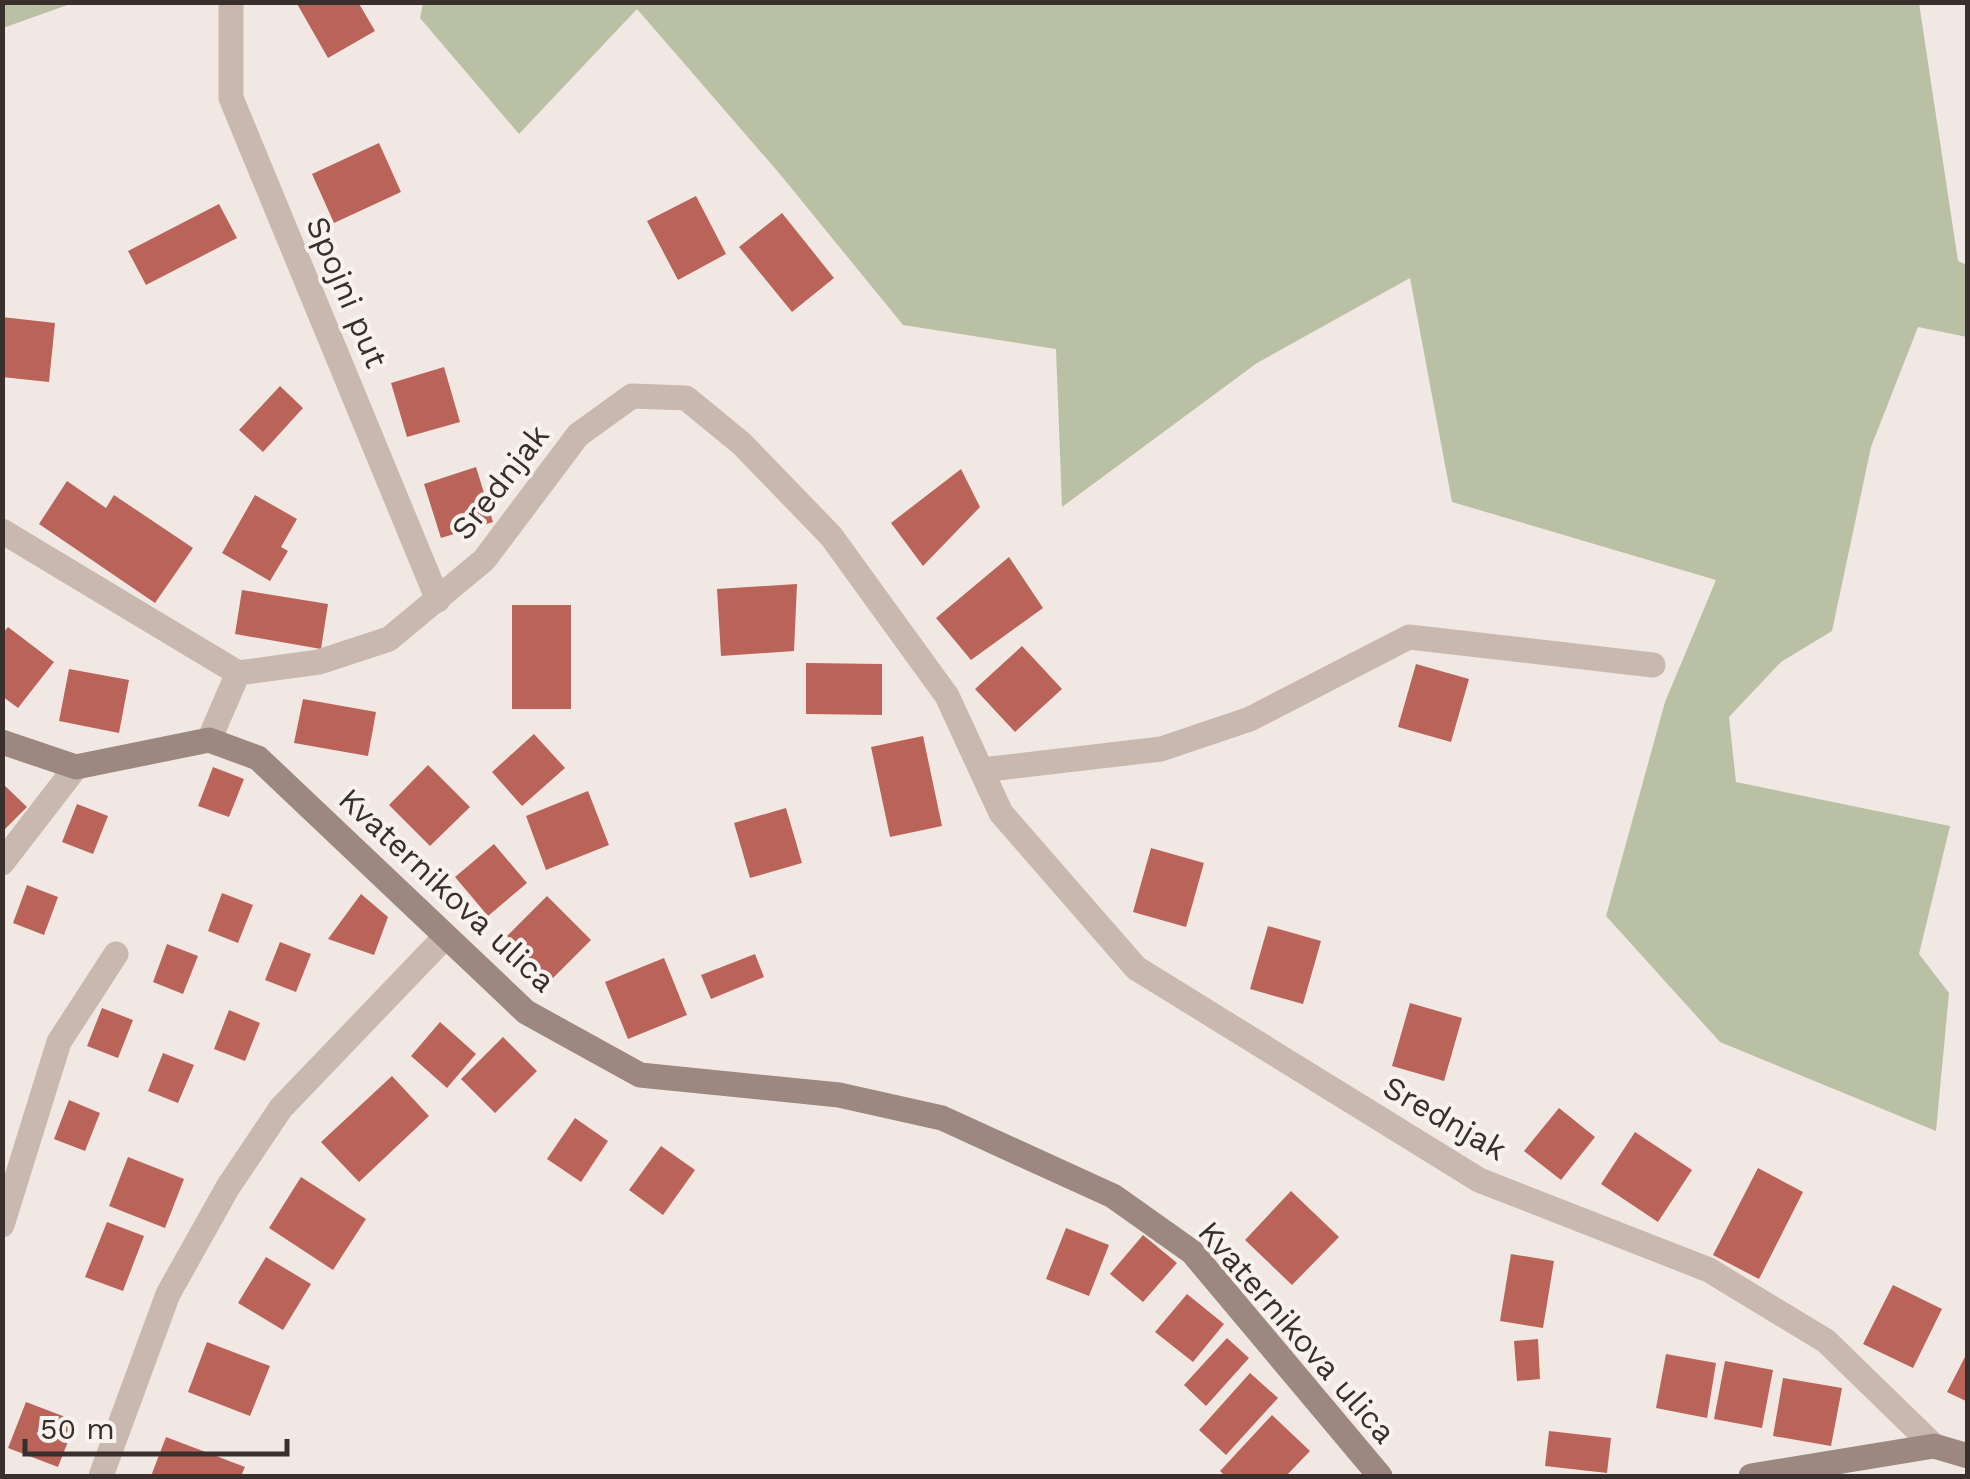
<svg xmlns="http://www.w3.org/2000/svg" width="1970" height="1479" viewBox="0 0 1970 1479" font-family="'Work Sans',sans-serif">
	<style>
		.green { fill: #bac0a4 }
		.building { fill: #ba6359 }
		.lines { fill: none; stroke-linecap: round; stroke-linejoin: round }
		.street { stroke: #c9b8af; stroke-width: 25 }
		.secondary { stroke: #9d8781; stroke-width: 25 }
		.labels { text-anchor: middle; stroke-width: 8; stroke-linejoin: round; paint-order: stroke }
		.street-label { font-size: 32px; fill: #392f2c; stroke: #f9f3ef }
	</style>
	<rect width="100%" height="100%" fill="#f2e8e3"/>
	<path class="green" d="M2,3L3,2L73,3L3,28Z
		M423,3H1919L1958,261L1967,265V337L1918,327L1871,447L1832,631L1781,662L1729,717L1736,782L1950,826L1919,954L1949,993L1936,1131L1720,1042L1606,916L1665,702L1716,580L1452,502L1410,278L1257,363L1062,507L1056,349L903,325L779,173L637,9L519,134L420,18Z"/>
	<path class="building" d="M296,2H358L375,31L328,58Z
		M379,143L401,192L334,223L312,174Z
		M696,196L726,254L678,280L647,221Z
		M219,204L237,238L146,285L128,251Z
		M782,213L834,278L792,312L739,247Z
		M2,317L55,323L49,382L2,377Z
		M444,367L460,422L407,437L391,383Z
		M280,386L303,408L263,452L239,430Z
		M476,467L493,522L441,538L424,484Z
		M961,469L980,507L923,566L891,523Z
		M67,481L106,508L114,495L193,548L155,603L39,524Z
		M255,495L297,519L281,547L288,551L270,581L222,553Z
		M1009,557L1043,608L971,660L936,618Z
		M797,584L794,651L721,656L717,589Z
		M242,590L328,604L321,649L235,634Z
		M512,605H571V709H512Z
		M8,627L54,662L18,708L2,696V634Z
		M1022,646L1062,689L1015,732L975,689Z
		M806,663L882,664V715L806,714Z
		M1416,664L1469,679L1451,742L1398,727Z
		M69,669L129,680L119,733L59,721Z
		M303,699L376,712L368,756L294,743Z
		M534,734L565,768L522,806L492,772Z
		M923,736L942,826L890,837L871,747Z
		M428,765L470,807L430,846L389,805Z
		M213,767L244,779L229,817L198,806Z
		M2,783L27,807L2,832Z
		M588,791L609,845L546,870L526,816Z
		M77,804L108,816L93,854L62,842Z
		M786,808L802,863L750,878L734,823Z
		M494,844L527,883L488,916L455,877Z
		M1151,848L1204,863L1186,927L1133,912Z
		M27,885L58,897L44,935L13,923Z
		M222,893L253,905L238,943L208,931Z
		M361,894L388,917L374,955L328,939Z
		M547,896L591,940L551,980L507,936Z
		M1268,926L1321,941L1303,1004L1250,989Z
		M280,942L311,954L296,992L265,980Z
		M167,944L198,956L183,994L153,982Z
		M755,954L764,977L711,999L701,975Z
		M664,958L687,1015L628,1039L605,982Z
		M1410,1003L1462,1018L1444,1081L1392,1066Z
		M102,1008L133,1020L118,1058L87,1046Z
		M229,1010L260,1023L245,1061L214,1049Z
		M440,1022L476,1054L447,1088L411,1056Z
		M503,1037L537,1071L495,1113L461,1079Z
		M163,1053L194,1065L178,1103L148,1091Z
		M392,1076L429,1116L359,1182L321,1142Z
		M69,1100L100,1113L85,1151L54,1139Z
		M1559,1108L1595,1137L1561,1180L1524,1151Z
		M575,1118L608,1141L581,1182L547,1159Z
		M1635,1132L1692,1170L1658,1222L1601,1184Z
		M661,1146L695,1170L663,1215L629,1190Z
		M128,1157L184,1179L165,1228L109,1206Z
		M1758,1168L1803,1192L1759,1279L1713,1255Z
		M301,1177L366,1219L333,1270L269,1228Z
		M1291,1191L1339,1237L1292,1285L1245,1240Z
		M107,1222L144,1236L123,1291L85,1277Z
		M1066,1228L1109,1245L1089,1296L1046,1279Z
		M1143,1235L1177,1263L1143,1302L1110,1274Z
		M1511,1254L1554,1261L1543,1328L1500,1321Z
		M266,1257L311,1284L283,1330L238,1303Z
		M1893,1285L1942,1309L1913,1368L1863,1344Z
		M1187,1294L1224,1324L1193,1362L1155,1332Z
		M1227,1338L1249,1358L1206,1406L1184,1385Z
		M1538,1339L1540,1379L1517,1381L1514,1341Z
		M207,1342L270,1366L250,1416L188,1392Z
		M1968,1351V1402L1947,1392Z
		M1666,1354L1716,1363L1707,1418L1656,1408Z
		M1725,1361L1773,1370L1762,1428L1714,1419Z
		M1250,1373L1278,1398L1226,1455L1199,1430Z
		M1783,1378L1842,1388L1831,1446L1773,1436Z
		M26,1402L76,1421L58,1467L8,1448Z
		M1272,1415L1310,1451L1286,1476H1225L1220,1471Z
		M1549,1431L1611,1438L1607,1473L1545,1466Z
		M166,1437L245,1467L241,1476H151Z"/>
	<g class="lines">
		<path class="street" d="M231,2V98L438,600
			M2,531L238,673L319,662L389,639L484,560L578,435L632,396L686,398L742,444L831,536L947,696L1001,813L1136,968L1479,1180L1709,1270L1826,1341L1934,1446
			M209,740L238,673
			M982,770L1161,749L1250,719L1409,637L1653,665
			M2,863L76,767
			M2,1225L59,1042L116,954
			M101,1476L168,1294L228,1187L281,1108L445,937"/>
		<path class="secondary" d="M2,742L76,767L209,740L258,758L526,1012L640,1075L839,1095L942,1118L1113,1196L1192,1252L1380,1476
			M1751,1476L1934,1446L1968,1456"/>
	</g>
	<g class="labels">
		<g class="street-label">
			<text transform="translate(347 292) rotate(67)" y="11">Spojni put</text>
			<text transform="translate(500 482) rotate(-52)" y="11">Srednjak</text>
			<text transform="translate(447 890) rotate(43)" y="11">Kvaternikova ulica</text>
			<text transform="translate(1445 1118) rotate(30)" y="11">Srednjak</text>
			<text transform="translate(1297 1332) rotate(49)" y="11">Kvaternikova ulica</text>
		</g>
	</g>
	<rect width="1970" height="1479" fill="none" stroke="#392f2c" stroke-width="10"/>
	<path d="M25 1439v15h262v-15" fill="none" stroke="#392f2c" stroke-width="5"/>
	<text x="40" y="1439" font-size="30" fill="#392f2c" stroke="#f9f3ef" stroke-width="8" paint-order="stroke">50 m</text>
</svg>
